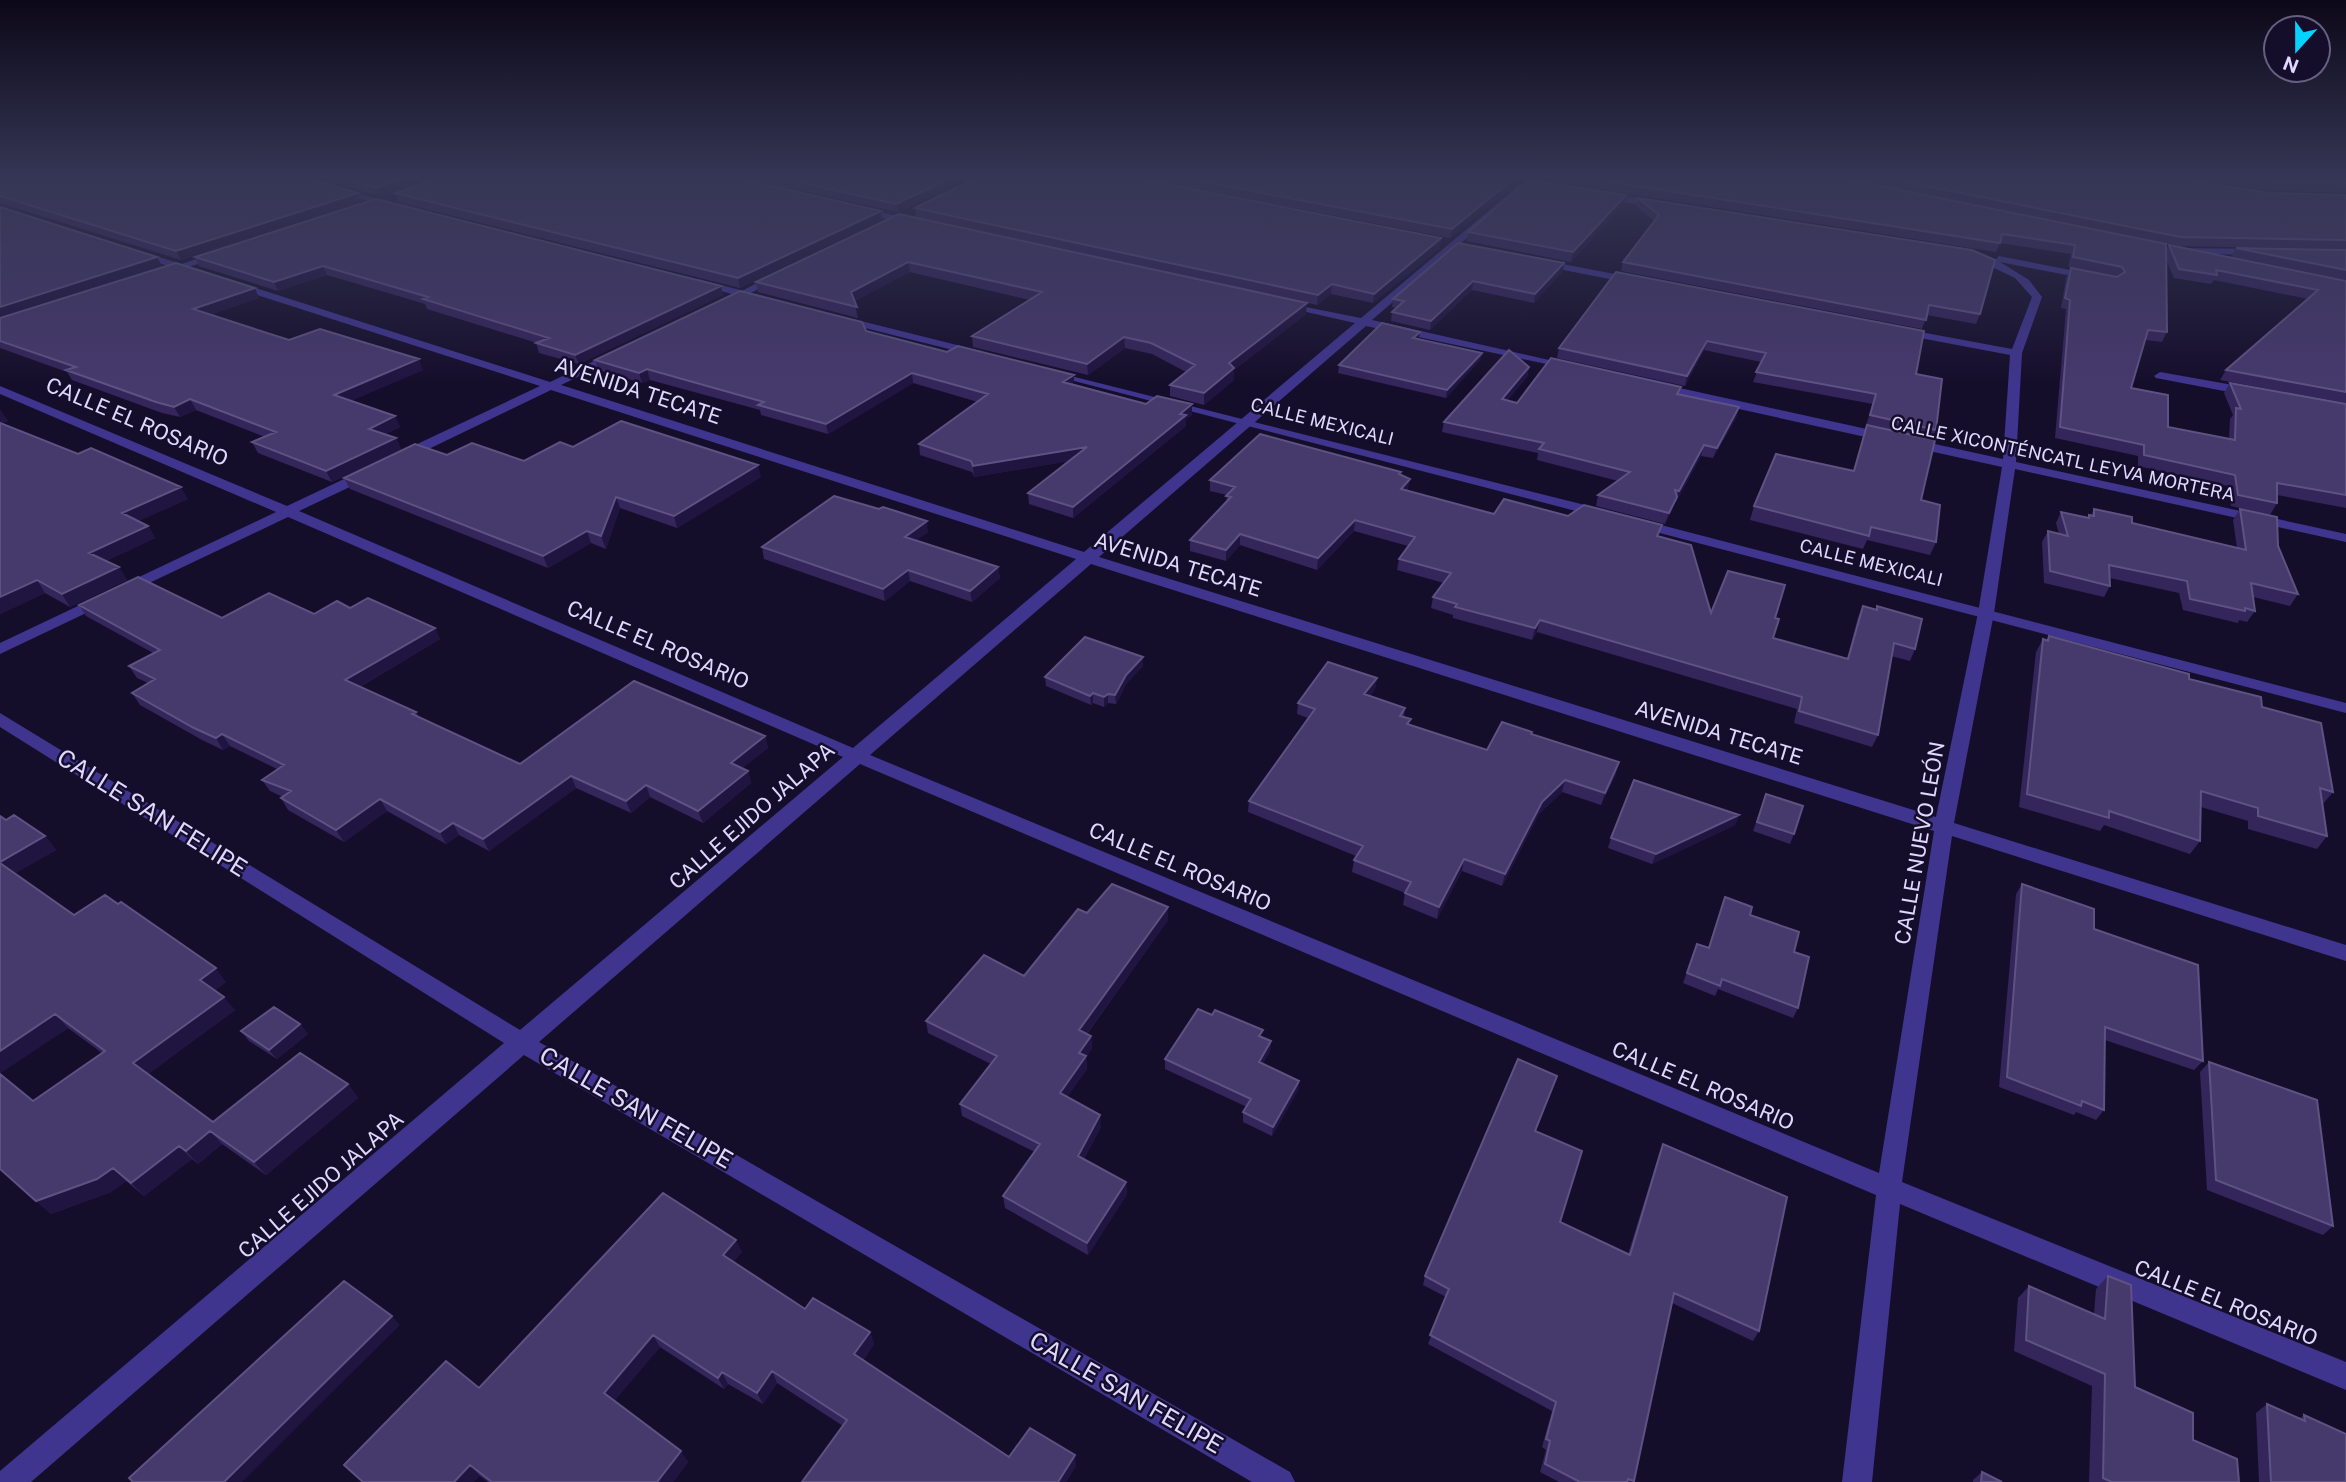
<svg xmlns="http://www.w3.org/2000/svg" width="2346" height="1482" viewBox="0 0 2346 1482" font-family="'Public Sans',sans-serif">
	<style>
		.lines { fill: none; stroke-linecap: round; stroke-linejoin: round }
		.minor { fill: #3f358e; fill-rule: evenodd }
		.tertiary { fill: #3f358e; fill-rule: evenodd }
		.wall { fill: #34255a }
		.shaded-wall { fill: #201440 }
		.building { fill: #46396c; stroke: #5e5283; stroke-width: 2 }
		.labels { text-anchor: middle; stroke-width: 5; stroke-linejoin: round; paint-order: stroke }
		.far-street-label { font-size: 18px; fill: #e0d8ff; stroke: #150e2b }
		.street-label { font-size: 21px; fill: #e0d8ff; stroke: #150e2b }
		.near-street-label { font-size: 24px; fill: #e0d8ff; stroke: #150e2b }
	</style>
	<rect width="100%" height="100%" fill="#150e2b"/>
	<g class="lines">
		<path class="minor" d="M1524,181L1527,186L1372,320L1571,365L1575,366V370L1366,326L1099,557L1936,817L1978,613L2002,467L1657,391L1651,387L1657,383L2003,459L2010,355L1899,334L1893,331L1899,328L2012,349L2032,297L2015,278L1971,257V253L1995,260L1999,256L2096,275V279L2092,280L2000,262L2029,280L2042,297L2022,353L2016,462L2346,534V542L2015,469L1994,613L1954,823L2346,945V961L1952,836L1902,1182L2346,1362V1390L1900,1204L1872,1482H1842L1876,1195L860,764L539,1042L1290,1472L1295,1482H1252L524,1055L31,1482H0V1471L504,1043L0,727V713L520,1030L843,757L288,517L0,654V643L276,512L0,394V386L287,506L361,471H371V477L299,511L853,748L1076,559L551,390L406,460H396V454L540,386L229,286V282H237L550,382L611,353H619V357L561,385L1084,552L1355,323L1280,306V302L1361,318ZM1091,564L1934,831L1879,1173L870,755Z
			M1602,193L1661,202L1666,205L1661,208L1599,198V194Z
			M860,207L918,221L920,223L915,226L857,212V208Z
			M2177,248L2258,249L2263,252L2258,255L2174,253V249Z
			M137,250L197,269L198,271L193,274L134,255V251Z
			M1542,260L1635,278L1640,281L1635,284L1538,265L1537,263Z
			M772,275L781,277L730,304L721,302Z
			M2160,372L2250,388L2256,392L2250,396L2156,378L2154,376Z"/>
		<path class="tertiary" d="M284,176H299L401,206L393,208Z
			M220,251L223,252V256L163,275L158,272Z
			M698,279L763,296L764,298L759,301L694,284L693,282Z
			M841,316L981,351L983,353L977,356L837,321L836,319Z
			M1047,370L1609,511L1611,514L1604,518L1599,517L1047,374Z
			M1638,519L2346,703V713L1633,526L1631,523Z"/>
	</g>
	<path class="wall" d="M0,176L358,193L361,202L181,260L0,203Z
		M310,176H440L379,196Z
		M734,176H973L898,212Z
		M1130,176H1505L1512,186L1450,238Z
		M1517,176H1831L2166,250L2169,245L2346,281V403L2220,380L2226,370L2308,299L2214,280L2211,284L2174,278L2166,259L2167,332L2162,342L2145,340L2131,388L2168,427L2229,439L2230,419L2233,415L2224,393L2230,383L2346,404V508L2277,495V503L2270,515L2231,506L2228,486L2138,466V456L2055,438L2066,309L2061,308L2066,278L2071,268L2118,277L2068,267L2071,254L2000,243L1996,252Z
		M1833,176H2162L2269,193L2346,195V249L2175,246Z
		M2165,176H2346V193L2265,190Z
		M395,193L881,211L882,220L740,288L398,202Z
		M1638,198L1980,314L1976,324L1927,315L1922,329L1621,271L1623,262L1654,221L1636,206Z
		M376,199L723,295L579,364L539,353L536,343H537L427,309L425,304L327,275L278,291L199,266L195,257Z
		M1624,204L1571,262L1467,241L1468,232Z
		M0,207L162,266L48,303L259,298L210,315L289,340L423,370L350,401L395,416L400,427L385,434L396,438L401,449L332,482L258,453L252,442L265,437L196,410L180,417L162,413L72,380L67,372L0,348Z
		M915,208L1441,238L1440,248L1373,303L1331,294L1317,305L916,217Z
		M899,214L1306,314L1234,370V380L1204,405L1170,396V385L1186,372L1152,354L1125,348L1088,375L973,347L972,336L1030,300L910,272L854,301L858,318L758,292L756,282Z
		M2236,248L2346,250V280L2231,257Z
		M1564,263L1563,271L1534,303L1472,290L1430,330L1391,321L1392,312L1396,308L1392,307L1393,299Z
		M1616,272L1916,374L1936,430L1932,439L1921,500L1936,542L1930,555L1867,540L1863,549L1750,520L1754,506L1853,471L1867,426L1866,425L1873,404L1753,382L1761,362L1704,350L1685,386L1557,358L1559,348Z
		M866,331L1146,404L1192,415L1186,419V426L1073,518L1029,504L1028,493L1069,461L974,477L972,472L920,455L919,444L978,402L913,383L828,434L761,415L760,410L650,380L642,383L598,370L595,360Z
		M1419,339L1482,353L1480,360L1446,398L1338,373L1339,365Z
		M1529,367L1527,377L1507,401L1517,403L1679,394L1739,407L1736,418L1713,458L1701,456L1676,502H1675L1665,524L1596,506L1598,495L1618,481L1537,460L1538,453L1442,432L1444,422Z
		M0,410L8,421L2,423L188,499L138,521L148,526L155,538L106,561L119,567L127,580L70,607L45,593L0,614Z
		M573,447L761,477L677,528L620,508L606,549L591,543L548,568L350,489L344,478L524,461Z
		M1400,475L1408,489L1407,491L1494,514L1568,516L1659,537L1711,613L1775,618L1773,638L1847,659L1858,617L1863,606L1876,609L1877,606L1915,649L1910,661L1891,656L1878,735L1872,747L1794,723L1797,709L1537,632L1532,640L1453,618V615L1431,608L1433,597L1444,583L1397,570L1399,559L1408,546L1354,531L1317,570L1240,545L1226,561L1190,551V540L1226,503L1227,495L1210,491V480Z
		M2094,509L2132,523L2237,548L2233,520L2240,509L2278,546L2298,594L2290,606L2253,597L2255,611L2247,622L2239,620L2238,623L2183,610L2179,593L2110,578V586L2104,597L2044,583L2042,542L2048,531L2059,534L2056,523L2061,512L2087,518L2089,515H2091Z
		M928,532L917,540L998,567L1000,578L972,602L910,581L885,601L764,559L762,547Z
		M79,605L222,618L314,614L350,608L435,628L440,639L360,687L416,712L419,717L520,764L765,736L768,748L742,768L748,771L751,783L703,823L650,797L631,813L576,788L489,851L459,835L446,844L387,811L344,842L288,810L281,798L283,797L270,791L262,780L277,769L230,746L223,750L202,740L140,705L132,693L148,683L137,678L129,666L153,653L86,616Z
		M2049,636L2189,679L2262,707L2333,792L2323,804L2327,836L2317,849L2248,829V821L2201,807L2200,841L2190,854L2104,825L2100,831L2019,807L2036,652L2043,639L2046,640Z
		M1143,657V666L1126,684L1116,704L1108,703L1104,707L1093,703L1091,705L1046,686L1045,677Z
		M1377,678L1375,689L1370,696L1405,708L1404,717L1410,725L1487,750L1532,732V735L1616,774L1601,805L1562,792L1539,814L1502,886L1462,871L1437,919L1403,905L1405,893L1352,872L1354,860L1356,856L1248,812L1249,801L1308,718L1297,714L1298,703Z
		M1766,794L1794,834L1790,844L1753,831Z
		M1739,815L1735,825L1652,864L1608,848L1611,838Z
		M6,820L45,836L56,850L15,873L74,915L226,982L215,990L235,1010L148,1074L213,1122L348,1084L358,1098L266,1175L222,1144L198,1164L192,1159L144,1196L126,1181L111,1192L51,1214L0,1169L33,1101L102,1053L68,1028L0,1073Z
		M2022,884L2094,929L2203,1061L2194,1070L2105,1040L2104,1110L2096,1120L2076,1112L2074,1115L1999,1087L2016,894Z
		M1725,897L1794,952L1798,1008L1793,1018L1718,989L1715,996L1683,983L1697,944L1708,948Z
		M1087,913L1168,920L1087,1034L1091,1036L1092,1048L1086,1057L1087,1069L1067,1096L1101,1127L1084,1159L1126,1182L1127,1194L1088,1255L1005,1208L1003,1196L1035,1152L962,1116L960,1104L991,1064L928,1033L926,1021L1024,976Z
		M300,1024L308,1034L277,1059L249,1041L241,1031Z
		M1262,1037L1271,1041L1270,1051L1263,1063L1299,1081L1298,1090L1272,1136L1243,1122V1112L1247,1107L1165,1069V1059Z
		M2209,1062L2333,1226L2323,1235L2207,1190L2200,1072Z
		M1557,1076L1536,1131L1560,1222L1628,1254L1659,1154L1663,1144L1759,1331L1753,1341L1672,1303L1634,1482H1559L1540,1472L1546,1450L1542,1447L1552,1411L1428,1344L1446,1297L1423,1285L1425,1276Z
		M742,1252L733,1262L805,1309L870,1332L874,1344L863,1360L1009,1457L1076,1466L1066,1482H802L843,1426L777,1383L763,1404L728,1384L724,1389L660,1347L614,1401L688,1462L673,1482H488L480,1476L362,1482L479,1388Z
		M2108,1276L2135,1387L2239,1482H2089L2092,1386L2014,1351L2018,1298L2029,1286L2094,1314L2096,1289Z
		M2267,1404L2299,1419L2304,1415L2346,1482H2259L2256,1413Z
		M1982,1472L2002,1482H1973V1480Z"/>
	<path class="shaded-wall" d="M411,176H440L379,196L376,188Z
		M955,176H973L898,212L896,204Z
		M1514,178L1512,186L1450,238L1452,229Z
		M358,193L361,202L181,260L176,251Z
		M1626,195L1624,204L1571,262L1573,252Z
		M881,211L882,220L740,288L738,278Z
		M1441,238L1440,248L1373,303L1374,294Z
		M157,257L162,266L0,318V307Z
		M908,262L910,272L852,303L851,292Z
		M1564,263L1563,271L1534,303L1535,294Z
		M323,266L327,275L278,291L274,282Z
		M1473,281L1472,290L1430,330L1431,321Z
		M1332,284L1331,294L1317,305L1318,295Z
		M721,286L723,295L579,364L575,355Z
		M255,288L259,298L198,319L193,309Z
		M1307,303L1306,314L1234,370V380L1204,405V393L1229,363Z
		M1420,332L1419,339L1413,338Z
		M1124,337L1125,348L1088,375L1087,364Z
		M1707,341L1704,350L1685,386L1687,376Z
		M1482,353L1480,360L1446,398L1447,390Z
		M419,359L423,370L339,406L334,395Z
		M1529,367L1527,377L1500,410L1502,399Z
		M647,369L650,380L642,383L639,373Z
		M912,373L913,383L828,434L826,424Z
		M1074,375V385L1063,382Z
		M190,399L196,410L180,417L174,407Z
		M1192,404V415L1186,419V426L1073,518V507Z
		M1739,407L1736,418L1713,458L1717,448Z
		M0,410L8,421L0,424Z
		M395,416L400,427L374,440L369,429Z
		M396,438L401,449L332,482L326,471Z
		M1704,445L1701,456L1676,502L1679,491Z
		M1087,447V458L974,477L973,466Z
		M758,465L761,477L677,528L674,516Z
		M1410,479L1408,489L1399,500L1401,489Z
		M181,487L188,499L129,525L122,513Z
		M616,497L620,508L606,549L601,536Z
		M1677,497L1673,508L1665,524L1669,513Z
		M1355,520L1354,531L1317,570L1318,558Z
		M927,521L928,532L907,548L905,537Z
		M148,526L155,538L97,565L89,553Z
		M587,531L591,543L548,568L543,556Z
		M1240,534V545L1226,561V550Z
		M119,567L127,580L70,607L62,594Z
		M998,567L1000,578L972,602L970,591Z
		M908,570L910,581L885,601L883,589Z
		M37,580L45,593L0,614V597Z
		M1540,620L1537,632L1532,640L1535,628Z
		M435,628L440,639L351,692L345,680Z
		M1143,657V666L1126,684L1116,704L1115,695L1126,675Z
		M1377,678L1375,689L1363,706L1364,694Z
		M1093,693V703L1091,705L1090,696Z
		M1108,694V703L1104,707V697Z
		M222,734L230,746L223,750L216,738Z
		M765,736L768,748L734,775L731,763Z
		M1619,762L1616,774L1601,805L1605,793Z
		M748,771L751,783L703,823L698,811Z
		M571,776L576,788L489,851L483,839Z
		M1565,780L1562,792L1539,814L1502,886L1505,874L1542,802Z
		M646,785L650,797L631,813L626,801Z
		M380,799L387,811L344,842L336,830Z
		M1739,815L1735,825L1652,864L1656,854Z
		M453,823L459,835L446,844L440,832Z
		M45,836L56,850L11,876L0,862Z
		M1464,859L1462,871L1437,919L1439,907Z
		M1168,907V920L1080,1043L1079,1030Z
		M216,968L226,982L210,993L200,980Z
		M224,997L235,1010L145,1076L133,1063Z
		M55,1014L68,1028L0,1073V1051Z
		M300,1024L308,1034L277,1059L269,1050Z
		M1091,1036L1092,1048L1086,1057L1087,1069L1062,1105L1060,1093L1079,1053Z
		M1271,1041L1270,1051L1258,1071L1259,1062Z
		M1299,1081L1298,1090L1272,1136L1273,1127Z
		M348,1084L358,1098L266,1175L254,1162Z
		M1100,1115L1101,1127L1079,1168L1078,1156Z
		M210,1131L222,1144L198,1164L186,1151Z
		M179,1146L192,1159L144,1196L131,1183Z
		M113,1168L126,1181L111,1192L51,1214L36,1201Z
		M1126,1182L1127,1194L1088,1255L1087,1243Z
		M736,1240L742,1252L728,1267L723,1255Z
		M392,1316L400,1325L242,1482H224Z
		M870,1332L874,1344L858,1366L854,1354Z
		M653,1335L660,1347L612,1404L604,1393Z
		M772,1371L777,1383L763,1404L757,1393Z
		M722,1372L728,1384L724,1389L718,1378Z
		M681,1451L688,1462L673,1482H657Z
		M1075,1455L1076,1466L1066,1482H1058Z
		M470,1465L480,1476L474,1482H454Z"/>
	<path class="building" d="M0,176H300L358,193L176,251L0,196Z
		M335,176H411L376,188Z
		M443,176H728L881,211L738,278L395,193Z
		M771,176H955L896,204Z
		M980,176H1125L1441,238L1374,294L1332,284L1318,295L915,208Z
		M1173,176H1505L1514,178L1452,229Z
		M1572,176H1831L2166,244L2167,332L2148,330L2131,388L2168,395V427L2235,440L2236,408L2241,409L2230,383L2346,404V495L2277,483V503L2238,495L2235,475L2144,455V445L2060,427L2070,300L2065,298L2071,268L2117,277L2125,272L2122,267L2073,257L2075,245L2002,234L2000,243Z
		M1877,176H2162L2269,193L2346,195V240L2180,237Z
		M2230,176H2346V184L2270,182Z
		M1529,180L1626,195L1573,252L1468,232Z
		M1638,198L1972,250L1995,260L1980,314L1929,305L1926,320L1623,262L1659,215Z
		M376,199L721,286L575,355L536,343L549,338L423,299L428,297L323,266L274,282L195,257Z
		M0,207L157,257L0,307Z
		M899,214L1307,303L1229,363L1234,368L1204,393L1170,385L1195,365L1151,343L1124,337L1087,364L972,336L1042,292L908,262L851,292L857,307L756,282Z
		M1458,243L1564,263L1535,294L1473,281L1431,321L1392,312L1404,301L1393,299Z
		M2169,245L2346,281V392L2226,370L2318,290L2216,270L2217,275L2179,269Z
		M2236,248L2346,250V270Z
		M176,263L255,288L193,309L289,340L320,329L419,359L334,395L395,416L369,429L396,438L326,471L252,442L276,432L190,399L174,407L156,402L66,370L76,367L0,341V318Z
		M1616,272L1924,331L1916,374L1942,379L1936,430L1870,415L1876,394L1756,372L1766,353L1707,341L1687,376L1559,348Z
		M740,291L862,322L866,331L947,352L958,346L1074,375L1063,382L1146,404L1157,396L1192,404L1180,414L1186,415L1073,507L1028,493L1087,447L973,466L971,461L919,444L988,394L912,373L826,424L758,405L764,402L647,369L639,373L595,360Z
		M1382,323L1420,332L1413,338L1482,353L1447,390L1339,365Z
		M1509,350L1529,367L1502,399L1517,403L1551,358L1681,387L1677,394L1739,407L1717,448L1704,445L1679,491L1675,490L1677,497L1669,513L1598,495L1630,472L1539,449L1544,443L1444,422Z
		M621,421L758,465L674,516L616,497L601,536L587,531L543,556L344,478L415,444L447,455L472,443L524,461L560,442L573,447Z
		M0,423L78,454L91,448L181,487L122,513L148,526L89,553L119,567L62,594L37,580L0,597Z
		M1867,425L1935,440L1921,500L1940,505L1936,542L1871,527L1869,536L1754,506L1776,454L1854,471Z
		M1260,434L1401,472L1399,474L1410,479L1401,489L1494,514L1504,499L1568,516L1584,505L1662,525L1657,536L1691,545L1711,613L1728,571L1785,585L1775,618L1779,619L1773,638L1848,659L1863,606L1877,610V606L1922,619L1915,649L1894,643L1878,735L1799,711L1802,697L1540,620L1535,628L1455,607L1457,604L1433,597L1451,573L1399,559L1415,537L1355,520L1318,558L1240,534L1226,550L1190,540L1231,497L1226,496L1235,487L1210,480Z
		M834,496L879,509L883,507L927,521L905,537L998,567L970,591L908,570L883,589L762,547Z
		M2094,509L2132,517V523L2246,550L2240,509L2277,517L2278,546L2298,594L2251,583L2255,611L2245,608V611L2190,599L2187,581L2109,565L2110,586L2050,571L2048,531L2068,536L2061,512L2089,518V515L2094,516Z
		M138,577L222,618L269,593L314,614L337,601L350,608L368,598L435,628L345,680L416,712L412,714L520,764L634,681L765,736L731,763L748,771L698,811L646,785L626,801L571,776L483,839L453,823L440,832L380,799L336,830L281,798L291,791L262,780L284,765L222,734L216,738L194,728L132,693L155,679L129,666L160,650L79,605Z
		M2049,636L2189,674V679L2261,697L2262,707L2321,723L2333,792L2320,788L2327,836L2258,816V808L2201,791L2200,841L2109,811V818L2027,794L2043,639L2048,641Z
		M1085,637L1143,657L1126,675L1115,695L1108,694L1104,697L1093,693L1090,696L1045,677Z
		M1328,662L1377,678L1364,694L1405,708L1400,716L1411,719L1407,724L1487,750L1502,722L1532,732L1531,734L1619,762L1605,793L1565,780L1542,802L1505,874L1464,859L1439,907L1405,893L1411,882L1354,860L1363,846L1249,801L1315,709L1298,703Z
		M1634,780L1739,815L1656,854L1611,838Z
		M1766,794L1803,806L1794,834L1757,822Z
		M14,815L45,836L0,862V816L6,820Z
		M0,863L74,915L105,895L118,904L121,902L216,968L200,980L224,997L133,1063L213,1122L300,1053L348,1084L254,1162L210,1131L186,1151L179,1146L131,1183L113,1168L97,1179L36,1201L0,1169V1074L33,1101L105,1051L55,1014L0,1051Z
		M1112,884L1168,907L1079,1030L1091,1036L1079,1053L1086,1056L1060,1093L1100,1115L1078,1156L1126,1182L1087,1243L1003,1196L1040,1144L960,1104L997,1056L926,1021L984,955L1024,976L1078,909L1087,913Z
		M2022,884L2094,909V929L2198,965L2203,1061L2105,1027L2104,1110L2082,1101L2081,1106L2007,1077Z
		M1725,897L1752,907L1750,915L1799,932L1794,952L1809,957L1798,1008L1722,979L1720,986L1687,973L1697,944L1709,948Z
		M274,1007L300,1024L269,1050L241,1031Z
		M1198,1009L1212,1015L1215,1010L1263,1030L1259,1036L1271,1041L1259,1062L1299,1081L1273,1127L1243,1112L1251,1099L1165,1059Z
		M1518,1059L1557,1076L1535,1131L1582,1151L1560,1222L1630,1255L1663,1144L1787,1197L1759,1331L1674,1293L1634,1481L1628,1479L1627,1482H1580L1545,1464L1550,1441L1546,1439L1556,1402L1430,1335L1449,1289L1425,1276Z
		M2209,1062L2317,1100L2333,1226L2216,1180Z
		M663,1193L736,1240L723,1255L805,1309L813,1298L870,1332L854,1354L1009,1457L1030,1428L1075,1455L1058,1482H802L847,1420L772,1371L757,1393L722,1372L718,1378L653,1335L604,1393L681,1451L657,1482H492L470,1465L454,1482H363L344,1465L446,1361L479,1388Z
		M2108,1276L2131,1285L2135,1387L2193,1413V1440L2237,1459L2239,1482H2112L2103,1478L2105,1374L2026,1340L2029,1286L2105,1319Z
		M344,1281L392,1316L224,1482H133L129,1478Z
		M2267,1404L2305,1421L2304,1415L2346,1434V1482H2271Z
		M1982,1472L2002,1482H1981Z"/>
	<linearGradient id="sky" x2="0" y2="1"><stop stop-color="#0c0818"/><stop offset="0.46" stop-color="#353655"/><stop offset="1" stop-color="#353655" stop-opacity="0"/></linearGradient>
	<rect width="2346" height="384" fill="url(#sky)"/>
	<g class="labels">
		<g class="far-street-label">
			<text transform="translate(1322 422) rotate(14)" y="6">CALLE MEXICALI</text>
			<text transform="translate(2063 459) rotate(12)" y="6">CALLE XICONTÉNCATL LEYVA MORTERA</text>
			<text transform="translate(1871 563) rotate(14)" y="6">CALLE MEXICALI</text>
		</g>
		<g class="street-label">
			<text transform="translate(638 391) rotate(18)" y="7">AVENIDA TECATE</text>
			<text transform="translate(137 422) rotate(23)" y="7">CALLE EL ROSARIO</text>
			<text transform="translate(1178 565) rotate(17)" y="7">AVENIDA TECATE</text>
			<text transform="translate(658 645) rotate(23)" y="7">CALLE EL ROSARIO</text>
			<text transform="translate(1719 733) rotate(17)" y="7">AVENIDA TECATE</text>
			<text transform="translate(752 816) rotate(-41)" y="7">CALLE EJIDO JALAPA</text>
			<text transform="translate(1920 843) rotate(-80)" y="7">CALLE NUEVO LEÓN</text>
			<text transform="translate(1180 867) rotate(23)" y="7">CALLE EL ROSARIO</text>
			<text transform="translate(1703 1086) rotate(23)" y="7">CALLE EL ROSARIO</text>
			<text transform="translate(321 1185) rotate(-41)" y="7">CALLE EJIDO JALAPA</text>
			<text transform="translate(2226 1303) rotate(22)" y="7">CALLE EL ROSARIO</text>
		</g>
		<g class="near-street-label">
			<text transform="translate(152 813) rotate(32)" y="8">CALLE SAN FELIPE</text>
			<text transform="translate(636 1108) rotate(30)" y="8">CALLE SAN FELIPE</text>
			<text transform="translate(1126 1393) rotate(30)" y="8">CALLE SAN FELIPE</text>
		</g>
	</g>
	<g transform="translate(2297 49) rotate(201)"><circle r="33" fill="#150e2b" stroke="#665f80" stroke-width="2"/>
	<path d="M0-5L12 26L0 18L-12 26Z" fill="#04d3ff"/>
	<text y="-10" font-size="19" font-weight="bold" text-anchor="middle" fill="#e0d8ff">N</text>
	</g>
</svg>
